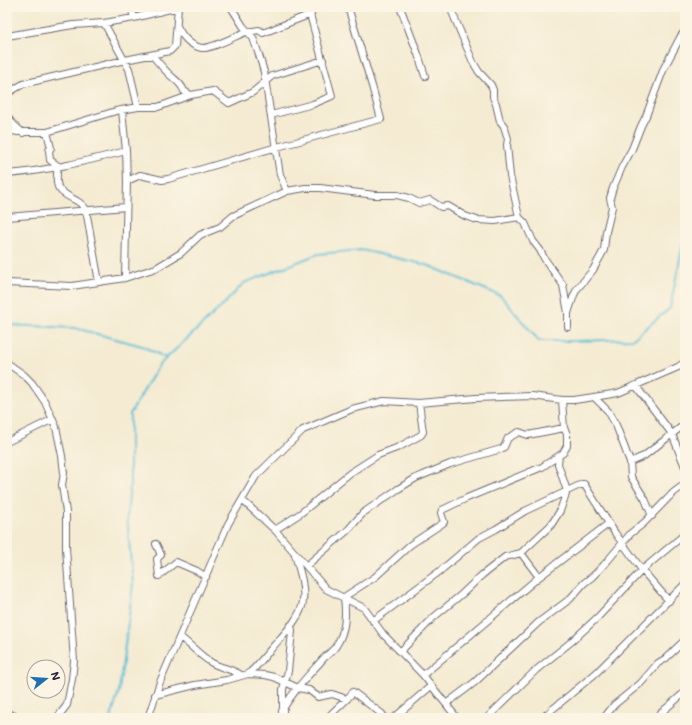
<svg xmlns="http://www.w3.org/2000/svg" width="692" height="725" viewBox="0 0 692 725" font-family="Mali,sans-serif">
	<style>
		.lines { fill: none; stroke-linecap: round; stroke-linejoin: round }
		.stream { stroke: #59bed7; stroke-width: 2 }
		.minor-casing { stroke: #6c6870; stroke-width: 8 }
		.minor { stroke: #fff; stroke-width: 6 }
	</style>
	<rect width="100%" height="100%" fill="#fcf5e5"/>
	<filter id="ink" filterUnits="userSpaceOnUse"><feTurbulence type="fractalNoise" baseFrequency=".025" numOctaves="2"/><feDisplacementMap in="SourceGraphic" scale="8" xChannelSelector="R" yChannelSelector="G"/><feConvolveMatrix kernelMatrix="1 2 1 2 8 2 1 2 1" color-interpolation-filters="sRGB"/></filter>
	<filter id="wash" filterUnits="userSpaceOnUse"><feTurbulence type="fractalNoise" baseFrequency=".012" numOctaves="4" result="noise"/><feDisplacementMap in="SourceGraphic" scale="16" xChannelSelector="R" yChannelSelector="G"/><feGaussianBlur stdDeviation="0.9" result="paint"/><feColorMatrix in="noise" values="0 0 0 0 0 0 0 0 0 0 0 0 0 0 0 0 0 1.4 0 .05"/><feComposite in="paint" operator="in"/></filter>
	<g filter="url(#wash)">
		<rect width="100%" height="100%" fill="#f4ebd2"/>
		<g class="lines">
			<path class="stream" d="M7,325L75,328L142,346L166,358
				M111,718L119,691L133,585L127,517L130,485V414L159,365L221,307L244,283L318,254L362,250L427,265L501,296L539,341H574L633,339L670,308L685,234"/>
		</g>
	</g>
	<g filter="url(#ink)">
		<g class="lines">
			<defs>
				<path id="minor" d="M131,7L134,18
					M231,7L243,26L253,38L259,55L264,72L280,175L287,191
					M400,7L418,54L425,76
					M450,7L473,62L479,72L491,85L493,90V97L496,104L500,121L504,126L508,139L507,145L510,176L519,217L525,223L533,241L540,250L544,258L563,285L568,313
					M104,23L129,69L138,107
					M177,26C182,36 189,46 202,48C212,49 235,36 246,32C250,31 254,31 259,30L263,33L311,14
					M7,36L73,25L104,23L134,18L178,7
					M152,55C157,61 162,67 167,72C173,79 181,82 184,91L191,95
					M7,85C9,95 6,108 7,115C9,122 18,128 23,133
					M8,93L23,84L125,60L170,51L175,46L178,7
					M122,110L126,151L127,181L125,278
					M271,115L313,104L332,96L308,7
					M7,130L18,132H47L116,111L138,107H158L191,95L213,91L229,103L253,92L272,76L323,60
					M47,132L51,148L49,150L50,160L58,166
					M58,166C54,189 58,191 77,201C81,204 84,205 86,210L99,282
					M7,174C47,171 87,161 126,151
					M127,181L140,175L162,180L168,179L277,147L381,119L372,86L348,7
					M7,217L126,207
					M7,283L72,286L125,278L156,268L181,253L200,235L220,227L233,216L287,191L305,188H320L375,195H397L409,198L419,203L430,200L441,207L448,206L465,216L477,220L495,221L519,217
					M568,327V313L574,295L577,289L593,270L604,250L606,232L612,207L610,198L613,188L622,167L632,149L641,126L646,116L664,68L681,36L685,31
					M7,363L24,375L32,383L45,402L56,427L62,456L64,473L62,485L66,512V548L74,661L72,679L67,705L57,718
					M636,386L672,434L685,467
					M594,397L608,411L616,425L630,462L631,477L645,499L652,516
					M7,442L53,419
					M630,462L644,456L685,424
					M242,500L275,530L326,589L364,608L383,634L423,675L457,718
					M275,530L301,513L350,473L378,455L399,447L421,435L423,432L419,403
					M156,544L161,555L157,559L159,576L176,562L197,571L206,577
					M521,553L551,525L560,511L567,491L558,464L559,456
					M306,566L348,530L363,513L398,489L416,478L450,464L501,449L504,447L508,438L519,432L528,435L564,428
					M373,621L440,571L479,538L496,529L525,511L582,484H584L615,533L642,570L669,601
					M180,637C191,645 200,656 212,663C221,668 232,669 241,675
					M400,652L434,617L462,594L482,575L505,557L521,553L539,577
					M248,674C259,665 262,659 271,649C281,637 302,617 303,601C305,585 299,569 295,555
					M423,675L539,577L608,524
					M155,695L195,685L227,680L248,674L265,675L274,677L298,688L309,690L318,697L332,694L347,699L353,692L382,714L385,718
					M446,704L475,682L539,622L570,599L584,583L592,577L604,565L631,533L644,523L673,493L685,484
					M282,711C292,692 309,675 323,659C327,655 333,651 336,646C346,631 346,614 344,597L375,577L410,545L443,523L444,522L441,513L442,510L467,498L542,467L563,453L567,446V434L564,428L562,400
					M7,713L20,718
					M148,718L160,682L228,524L256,476L303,430L352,409L384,401L419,403L476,398L532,396L562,400H574L594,397L618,393L678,367L685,362
					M283,718V689L288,671L292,631L291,625
					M327,718L347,699
					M394,718L431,686
					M487,718L536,670L571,642L598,617L642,570L685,534
					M542,718L596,673L685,584
					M604,718L614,705L641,683L658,663L665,659L685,640
					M655,718L685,692"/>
			</defs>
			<use href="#minor" class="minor-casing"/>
			<use href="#minor" class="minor"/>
		</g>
	</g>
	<rect width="692" height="725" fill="none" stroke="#fcf5e5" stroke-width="24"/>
	<g transform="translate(46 679) rotate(73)"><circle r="19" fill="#fcf5e5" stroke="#a5a1a1"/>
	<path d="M0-3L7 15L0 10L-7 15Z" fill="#1f6fb2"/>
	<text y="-6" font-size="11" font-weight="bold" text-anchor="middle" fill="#22223b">N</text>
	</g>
</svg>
